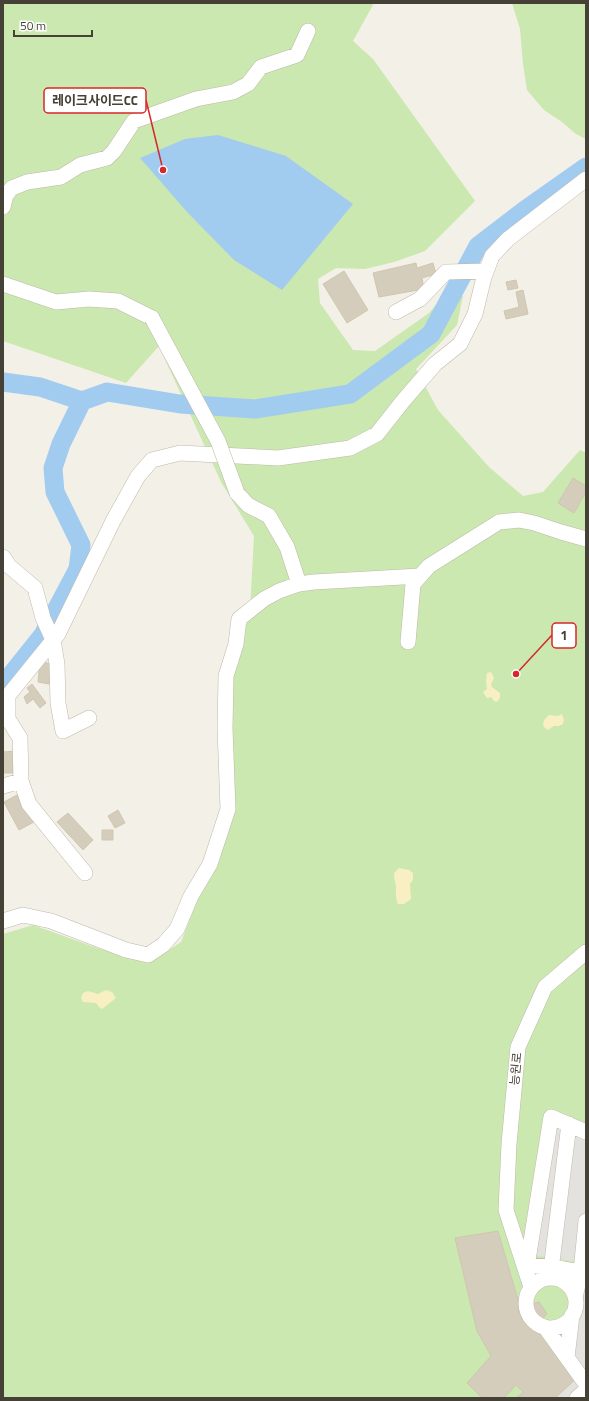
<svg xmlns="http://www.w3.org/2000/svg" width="589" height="1401" viewBox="0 0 589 1401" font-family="'Titillium Web','Noto Sans KR',sans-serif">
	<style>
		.green { fill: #cae8af }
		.sand { fill: #f8f0c2 }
		.parking { fill: #e4e2df }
		.water { fill: #a2cbf0 }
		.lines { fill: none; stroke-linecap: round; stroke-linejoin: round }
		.river { stroke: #a2cbf0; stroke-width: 19 }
		.building { fill: #d5cdbc; stroke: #d0c5af }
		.minor-casing { stroke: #bfb9a9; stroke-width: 16 }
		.minor { stroke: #fff; stroke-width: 15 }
		.minor-bridge-casing { stroke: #bfb9a9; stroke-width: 16; stroke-linecap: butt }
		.minor-bridge { stroke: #fff; stroke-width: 15 }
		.labels { text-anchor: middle; stroke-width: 3; stroke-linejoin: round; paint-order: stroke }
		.street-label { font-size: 12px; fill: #464136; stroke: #fff }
		.leader { fill: none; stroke: #d62828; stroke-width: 1.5 }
		.callout-dot { fill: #d62828; stroke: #fff; stroke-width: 1.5 }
		.callout { fill: #fff; stroke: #d62828; stroke-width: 1.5 }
		.callout-label { font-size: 13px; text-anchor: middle; font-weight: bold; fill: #464136 }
	</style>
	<rect width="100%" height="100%" fill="#f3f0e7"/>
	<path class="green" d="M3,3H374L353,41L373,59L475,201L425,251L394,262L365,269L336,268L318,279L320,303L353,350L375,351L429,313L448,290L463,296L457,325L416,369L438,410L489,467L523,496L543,492L580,450L586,453V1398H3V934L33,925L100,949L152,961L181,942L232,810L229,688L250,610L254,536L221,482L159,346L126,383L3,341Z
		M512,3H586V139L576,134L562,122L544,110L527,90L523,64L520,29Z"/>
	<path class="sand" d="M491,672L494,678L491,684L492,687L500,693V698L497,702L494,701L491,697L487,698L483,692L487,689L486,682L487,673Z
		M562,714L564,720L563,724L559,726H554L548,730L545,728L543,725L544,720L549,715L558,716Z
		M399,868L409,870L413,873V880L410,884L411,899L404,904H398C395,897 396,893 396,886C395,882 394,878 394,873Z
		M106,990L112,992L116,998L102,1009L99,1007L96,1003L83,1002L81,998L83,993L88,991L98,994Z"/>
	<path class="parking" d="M549,1116L586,1126V1398H556L581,1374L573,1360L578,1262L528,1254Z"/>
	<path class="water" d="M218,135L286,156L353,204L282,290L234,260L188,213L140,158L185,139Z"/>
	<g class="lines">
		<path class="river" d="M3,382L40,387L82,401L107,392L180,404L255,409L350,394L431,334L478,246L525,210L586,167
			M3,685L43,635L78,569L81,545L55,492L53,468L61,444L82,401"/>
	</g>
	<path class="building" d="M416,263L417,268L433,263L436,274L422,278L424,289L379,297L373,273Z
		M344,271L368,310L347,323L323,284Z
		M516,280L518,288L508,290L506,282Z
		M523,290L528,314L506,319L504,311L519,307L516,292Z
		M573,478L586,486V492L574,513L558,503Z
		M40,662L55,664L53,678L50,677L49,684L38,682Z
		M32,684L46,703L40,708L33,699L27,704L24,697L30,692L27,688Z
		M16,751L17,773H3V752Z
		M19,794L34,822L19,830L4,802Z
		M118,810L125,823L115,828L108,816Z
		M68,813L93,840L83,850L57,822Z
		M102,830H113V840H102Z
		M498,1231L520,1307L539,1302L547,1314L534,1327L579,1376L555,1398H516L523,1392L516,1385L504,1398H482L467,1383L491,1356L477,1331L455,1238Z"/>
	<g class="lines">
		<defs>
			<path id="minor" d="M3,207L6,195L12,188L27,182L61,177L80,165L107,158L114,151L134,121L196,99L233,92L248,84L261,67L297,55L308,31
				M3,284L56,302L89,299L118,301L152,318
				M396,312L420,299L446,272L486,271
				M237,493L248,505L269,516L287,547L299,584L314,582L420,576
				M3,557L9,566L35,588L43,618L53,640L57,664L58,703L63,731L89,718
				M408,642L413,584L429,566L499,522L519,520L534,523L561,532L586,539
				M8,695V719L20,738L21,781L29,804L85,873
				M3,698L7,697L58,634L113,521L138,476L152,460L180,453L278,458L350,448L377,434L403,401L435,364L460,344L475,314L484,277L492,256L508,239L586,179
				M3,786L21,781
				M3,921L23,915L51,921L126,950L148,955L163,945L177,929L191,896L210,864L228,809L225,728L226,676L236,644L239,619L264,599L279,591L299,584
				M524,1265L552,1267L586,1273
				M527,1266L551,1117L586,1132
				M550,1278L569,1124
				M526 1303a25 25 0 1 1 50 0a25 25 0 1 1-50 0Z
				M531,1287L506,1210L509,1144L518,1047L545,987L586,952
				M575,1297L581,1272L586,1221
				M545,1327L586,1384
				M567,1357L572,1315
				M577,1398L586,1390"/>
		</defs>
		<use href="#minor" class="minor-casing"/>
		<use href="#minor" class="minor"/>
		<defs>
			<path id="minor-bridge" d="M152,318L218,441L237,493"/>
		</defs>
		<use href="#minor-bridge" class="minor-bridge-casing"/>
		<use href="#minor-bridge" class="minor-bridge"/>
	</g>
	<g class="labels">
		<g class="street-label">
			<text transform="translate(516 1069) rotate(-85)" y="4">능원로</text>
		</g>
	</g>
	<path class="leader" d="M163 170L146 100M516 674L552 635"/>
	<g class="callout-dot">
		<circle cx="163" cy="170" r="4"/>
		<circle cx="516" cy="674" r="4"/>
	</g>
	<g class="callout">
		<rect x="44" y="88" width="102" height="25" rx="4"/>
		<rect x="552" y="623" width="24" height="25" rx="4"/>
	</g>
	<g class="callout-label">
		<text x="95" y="105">레이크사이드CC</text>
		<text x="564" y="640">1</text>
	</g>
	<rect width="589" height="1401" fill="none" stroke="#464136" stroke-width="8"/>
	<path d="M14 30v6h78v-6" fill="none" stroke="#464136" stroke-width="2"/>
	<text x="20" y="30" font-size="12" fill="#464136" stroke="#ffffff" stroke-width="3" paint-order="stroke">50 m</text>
</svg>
